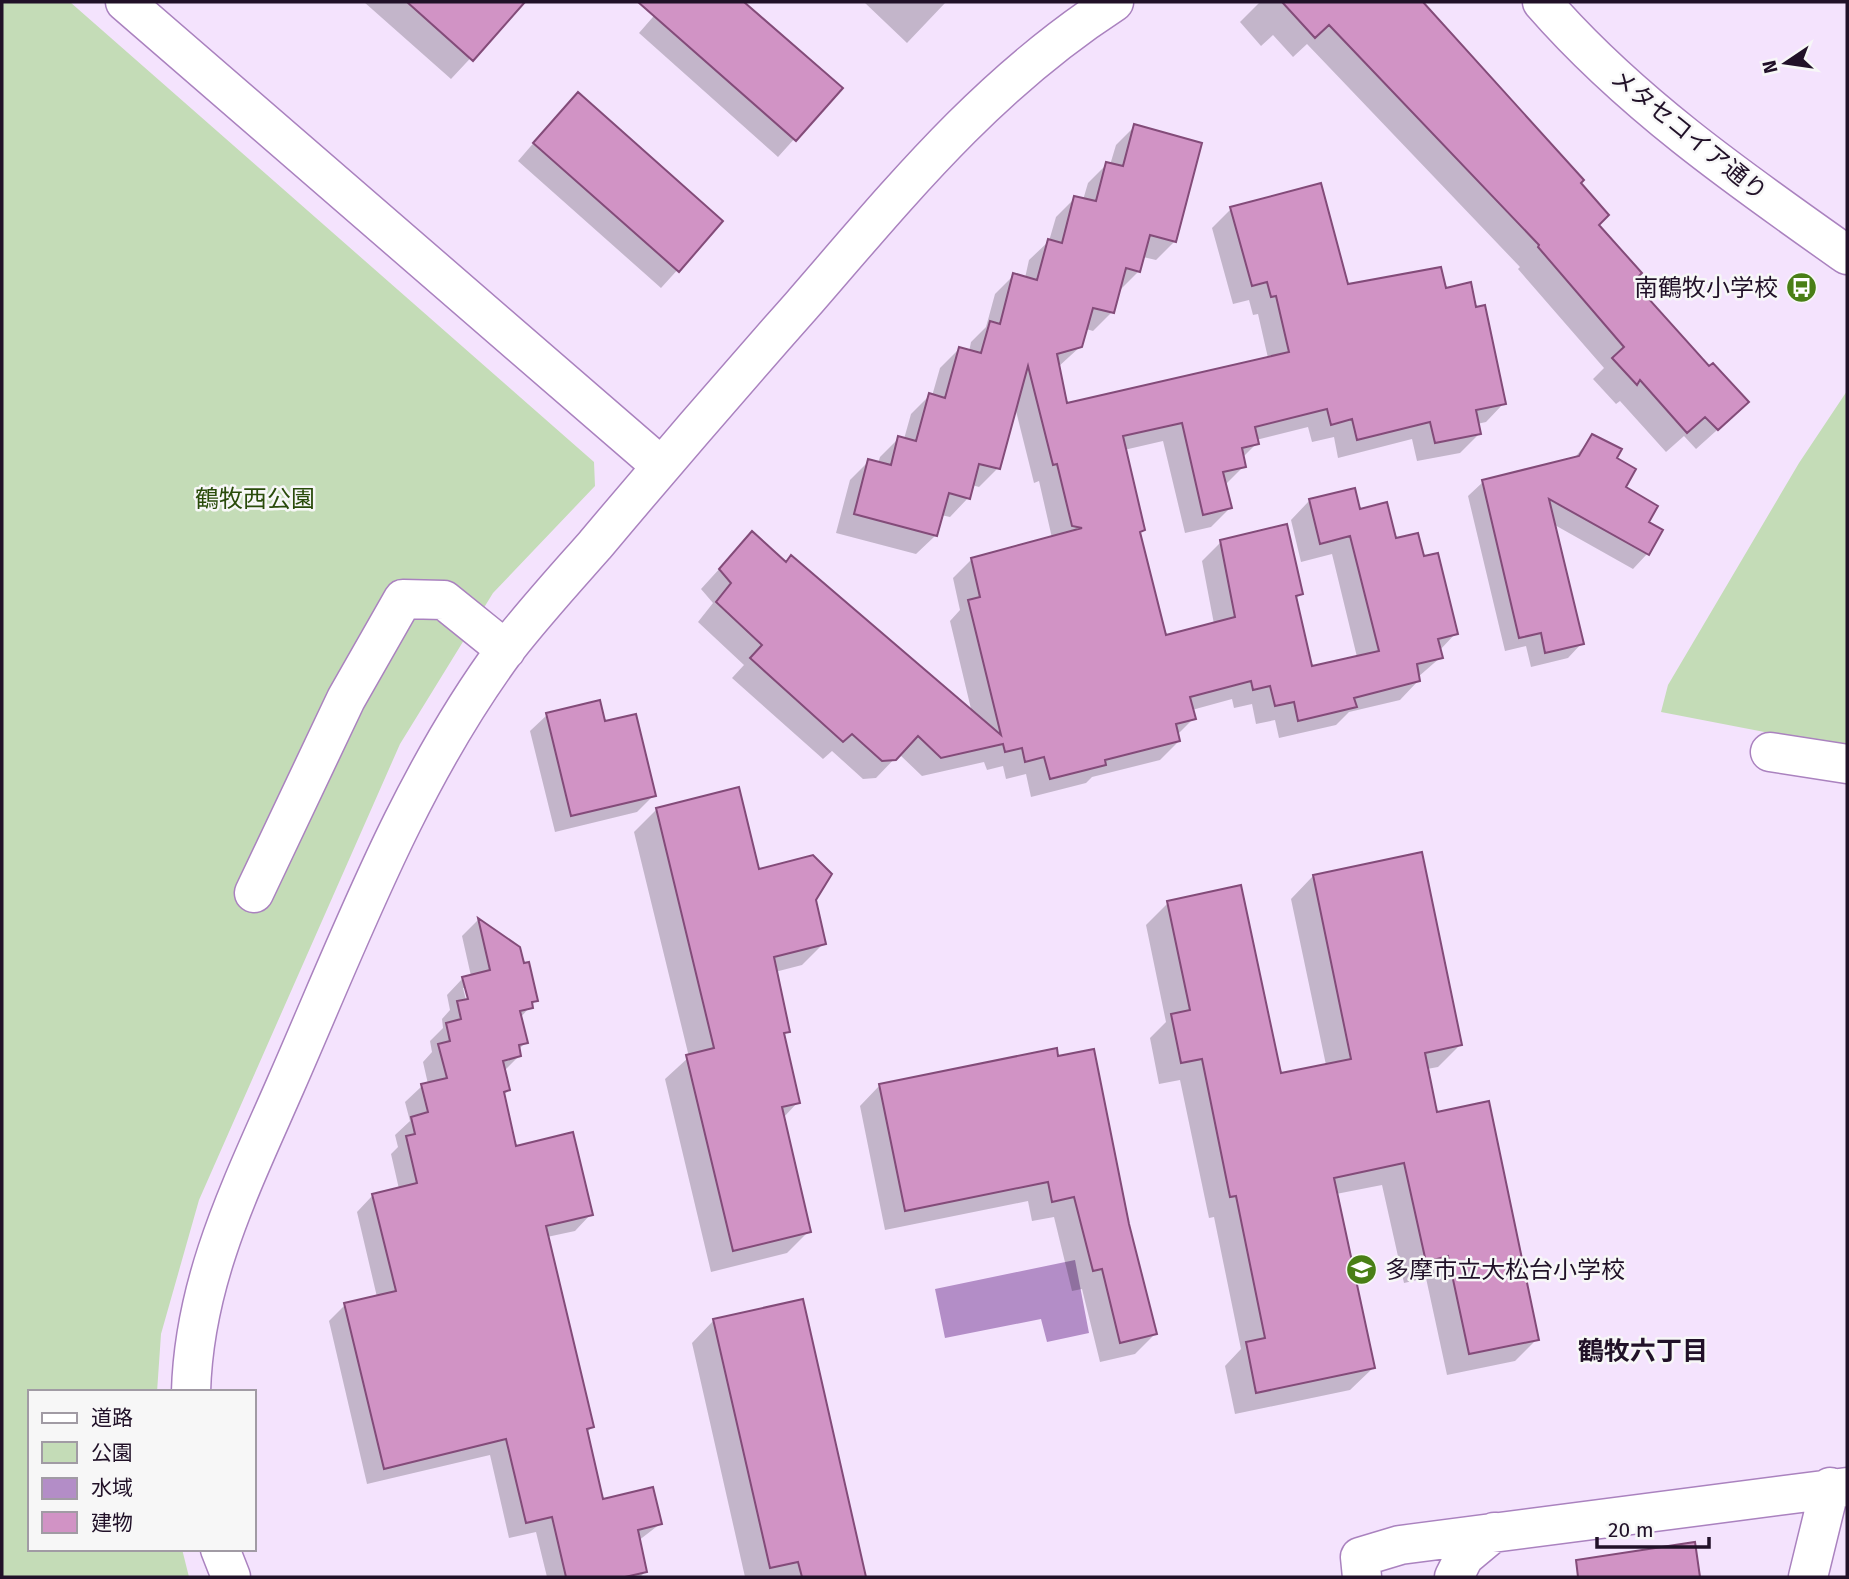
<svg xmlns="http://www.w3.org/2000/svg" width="1849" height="1579" viewBox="0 0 1849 1579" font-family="'Fira Sans','Noto Sans JP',sans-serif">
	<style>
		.green { fill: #c4dcb7 }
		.water { fill: #b38dc7 }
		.shadow { fill: #0003; fill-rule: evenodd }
		.building { fill: #d193c5; stroke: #834b79; stroke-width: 2 }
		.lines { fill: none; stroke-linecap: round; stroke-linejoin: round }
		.minor-casing { stroke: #aa82bf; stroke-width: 41 }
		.minor { stroke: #fff; stroke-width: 38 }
		.labels { text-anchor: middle; stroke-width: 5; stroke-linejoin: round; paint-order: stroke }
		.street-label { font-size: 24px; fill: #211128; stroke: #f7f7f7 }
		.poi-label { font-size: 24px; fill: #211128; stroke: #f7f7f7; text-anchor: end }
		.park-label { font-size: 24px; fill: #294b0a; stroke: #f7f7f7 }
		.neighbourhood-label { font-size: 26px; font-weight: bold; fill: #211128; stroke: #f7f7f7 }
	</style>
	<rect width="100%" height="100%" fill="#f4e3fd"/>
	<path class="green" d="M2,2H70L594,462L595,486L493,593L400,744L199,1200L161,1334L157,1392H30V1549H182L189,1577H2Z
		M1847,391V748L1661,712L1668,685L1799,463Z"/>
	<path class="water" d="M1075,1260L1089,1333L1047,1342L1041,1319L945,1338L935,1289Z"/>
	<path class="shadow" d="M364,2H516L520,5L451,79Z
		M666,2H741L840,88L778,157L639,33Z
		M864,2H946L907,43Z
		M1260,2H1421L1582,180L1578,183L1597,225L1635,278L1726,422L1696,449L1684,436L1666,452L1620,401L1616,404L1593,379L1604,368L1518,269L1520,267L1307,44L1293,57L1273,35L1261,46L1240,22Z
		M561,111L721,222L661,288L518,161Z
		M1135,126L1175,241L1156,260L1143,257L1139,271L1120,290L1112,312L1093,331L1086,329L1081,346L1058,367L1066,405L1268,358L1258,314L1253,315L1249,300L1233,304L1212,228L1231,209L1347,286L1445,290L1504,403L1486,422L1477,424L1479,434L1460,453L1417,461L1412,439L1338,458L1334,437L1312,442L1308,427L1256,440L1257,443L1242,458L1244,466L1225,485L1230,508L1211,527L1185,533L1163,441L1124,450L1143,530L1138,534L1165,637L1214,624L1202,561L1221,542L1301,593L1295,600L1310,668L1357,657L1332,554L1301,562L1291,520L1309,501L1353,490L1359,511L1422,558L1456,633L1439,651L1441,657L1418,677V681L1400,700L1349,712L1336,725L1279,738L1275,720L1256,724L1252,704L1234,708L1232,699L1192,710L1194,718L1177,735L1179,741L1160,760L1092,777L1086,783L1031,797L1026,774L1006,779L1003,766L987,770L984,762L922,776L899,754L876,778L863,779L832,751L823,759L732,678L744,665L698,622L713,603L701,589L752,533L972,713L950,621L960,610L953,578L972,559L1052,538L1039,481L1034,483L1015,407L998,468L979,487L972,485L968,498L950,517L941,515L935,536L916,554L836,533L850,480L869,461L878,463L880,457L899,438L904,439L911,414L930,395L932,396L940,368L959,349L969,352L971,342L986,327L995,294L1014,275L1025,278L1029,260L1049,241L1056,217L1075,198L1083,200L1088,183L1107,164L1110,165L1116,145Z
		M1592,436L1647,522L1661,530L1647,554L1633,569L1553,524L1582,643L1568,658L1531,667L1526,646L1505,651L1468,496L1483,482L1573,460Z
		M547,715L604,723L654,795L637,812L555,832L530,731Z
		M656,810L757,871L814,900L824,943L802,965L775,972L788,1031L783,1036L798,1102L783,1118L809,1231L787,1253L711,1272L665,1079L689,1057L634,832Z
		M1313,876L1460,1045L1438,1067L1427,1069L1436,1114L1537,1339L1515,1361L1447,1375L1426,1278L1404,1283L1382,1185L1336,1194L1373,1368L1350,1390L1235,1414L1225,1366L1241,1349L1214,1217L1209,1218L1180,1080L1159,1084L1150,1038L1166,1022L1146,925L1168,903L1279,1075L1326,1065L1291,899Z
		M478,920L519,948L536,1000L520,1018L526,1042L518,1050L519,1056L504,1071L509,1090L503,1095L515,1148L591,1214L575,1231L547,1237L592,1427L586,1433L602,1501L660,1524L638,1541L645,1572L640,1577H547L536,1532L509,1538L490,1455L367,1484L329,1321L345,1305L377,1297L357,1212L373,1195L399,1189L391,1154L398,1147L395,1135L410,1121L405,1102L422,1086L428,1084L423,1062L432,1052L430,1041L443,1028L442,1019L450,1010L447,995L463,978L471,976L462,936ZM463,988H467L471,1007L468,1008Z
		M880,1085L1127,1224L1155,1334L1135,1354L1100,1362L1082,1289L1072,1291L1054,1217L1032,1221L1028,1201L885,1230L860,1106Z
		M801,1301L864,1577H745L692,1343L714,1320Z
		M1693,1544L1698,1577H1590V1576Z"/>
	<path class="building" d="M407,2H525L473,61Z
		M638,2H744L843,88L796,141Z
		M1282,2H1423L1584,180L1581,183L1609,215L1599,225L1642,273L1637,278L1651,294L1647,297L1709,366L1713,363L1749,402L1718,430L1705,417L1687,433L1640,380L1637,385L1612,358L1624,347L1538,247L1539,245L1329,25L1315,38Z
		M578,92L723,221L679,272L533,143Z
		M1134,124L1202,143L1176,242L1150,235L1140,272L1126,268L1114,313L1093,308L1082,347L1057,354L1067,403L1289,352L1276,296L1271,297L1267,282L1252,286L1230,207L1321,183L1348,284L1441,267L1446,288L1471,282L1476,307L1485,305L1506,404L1476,410L1481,434L1435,443L1430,422L1357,440L1352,419L1331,425L1327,409L1255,427L1259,444L1242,448L1246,467L1223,472L1232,508L1203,515L1182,423L1123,436L1145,530L1140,532L1166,635L1235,617L1220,540L1287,524L1303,594L1296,596L1312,666L1379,651L1350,536L1320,544L1309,499L1355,488L1360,509L1387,502L1396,538L1418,533L1424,556L1438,553L1458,634L1438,639L1443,658L1417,664L1420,681L1354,698L1357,707L1298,721L1294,702L1275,706L1270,686L1253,690L1251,681L1190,697L1196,719L1176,724L1180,741L1105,760L1106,765L1050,779L1044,757L1025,762L1022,748L1005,752L1003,744L941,758L918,736L896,760L882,761L852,734L843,742L750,658L762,645L716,602L731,583L719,569L752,531L786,562L791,555L1001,735L968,600L980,597L971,558L1082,528L1072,526L1057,464L1053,465L1028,366L1000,469L979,464L970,499L949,493L937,536L854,514L868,459L891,465L898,436L916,441L929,393L945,398L959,347L981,353L990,321L1000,324L1013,273L1037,280L1048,239L1062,243L1074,196L1096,201L1106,162L1123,166Z
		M1592,434L1622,449L1617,458L1636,469L1626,487L1658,506L1649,522L1663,530L1649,555L1549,499L1584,644L1545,653L1541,633L1519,638L1482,480L1579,456Z
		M600,700L605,721L636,714L656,796L571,816L546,713Z
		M739,787L759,869L813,855L832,874L816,900L826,944L774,957L790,1032L784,1033L800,1103L782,1107L811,1232L733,1251L686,1055L714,1048L656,808Z
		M1422,852L1462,1045L1425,1053L1437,1112L1489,1101L1539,1340L1469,1354L1448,1256L1426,1262L1404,1163L1334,1178L1375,1368L1256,1393L1246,1342L1265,1338L1236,1196L1230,1197L1202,1059L1181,1063L1171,1014L1190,1010L1167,901L1241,885L1281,1073L1351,1059L1313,875Z
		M478,918L520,947L524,963L529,962L538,1001L532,1002L533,1008L520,1011L528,1043L519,1045L521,1056L503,1061L510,1090L504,1092L516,1146L573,1132L593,1215L546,1226L594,1427L587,1429L603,1499L653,1487L662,1524L638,1530L647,1572L625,1577H566L552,1517L526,1523L506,1439L384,1469L344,1303L396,1291L372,1194L417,1183L406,1136L415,1134L411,1117L428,1112L421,1084L447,1078L438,1044L450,1041L446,1023L461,1019L457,1001L468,999L462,977L490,970Z
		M1057,1048L1058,1056L1094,1049L1129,1224L1157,1334L1120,1343L1102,1269L1093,1271L1074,1197L1052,1202L1048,1182L905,1211L879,1084Z
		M803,1299L866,1577H802L798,1562L770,1568L713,1319Z
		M1695,1542L1700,1577H1578L1576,1560Z"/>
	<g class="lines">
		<defs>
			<path id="minor" d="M125,2L661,466
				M1542,2C1629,102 1739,179 1847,255
				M1770,752L1847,764
				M254,893L346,699L403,599L444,600L506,650
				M191,1392C194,1279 242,1185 286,1084C351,936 409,780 506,649C534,613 565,579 595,545C663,464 732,384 802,305C900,192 986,85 1114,2
				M220,1549L231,1577
				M1362,1577L1360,1557L1400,1545L1847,1487
				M1454,1577L1464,1557L1494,1532
				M1808,1577L1830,1487"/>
		</defs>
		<use href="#minor" class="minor-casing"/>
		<use href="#minor" class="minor"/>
	</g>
	<defs>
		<symbol id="bus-disc" viewBox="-11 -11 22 22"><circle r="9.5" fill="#497f16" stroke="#f7f7f7"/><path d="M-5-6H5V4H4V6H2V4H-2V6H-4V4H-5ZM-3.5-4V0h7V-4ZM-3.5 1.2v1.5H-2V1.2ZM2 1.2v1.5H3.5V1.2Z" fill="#fff"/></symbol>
		<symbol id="school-disc" viewBox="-11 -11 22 22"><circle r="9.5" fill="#497f16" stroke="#f7f7f7"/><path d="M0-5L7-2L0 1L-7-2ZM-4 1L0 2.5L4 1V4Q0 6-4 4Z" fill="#fff"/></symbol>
	</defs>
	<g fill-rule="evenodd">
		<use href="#bus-disc" x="1784" y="270" width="35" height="35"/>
		<use href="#school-disc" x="1344" y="1252" width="35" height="35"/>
	</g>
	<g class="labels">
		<g class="street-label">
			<text transform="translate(1689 135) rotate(39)" y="8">メタセコイア通り</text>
		</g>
		<g class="poi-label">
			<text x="1778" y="296">南鶴牧小学校</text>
			<text x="1385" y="1278" text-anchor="start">多摩市立大松台小学校</text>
		</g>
		<g class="park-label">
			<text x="255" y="507">鶴牧西公園</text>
		</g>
		<g class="neighbourhood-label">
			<text x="1643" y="1360">鶴牧六丁目</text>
		</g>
	</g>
	<rect width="1849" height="1579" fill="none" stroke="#211128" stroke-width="7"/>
	<rect x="28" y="1390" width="228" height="161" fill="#f7f7f7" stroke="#a19ba4" stroke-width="2"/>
	<rect x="42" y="1413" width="35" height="10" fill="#ffffff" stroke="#a19ba4" stroke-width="2"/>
	<text x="91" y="1425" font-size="21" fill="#211128">道路</text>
	<rect x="42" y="1442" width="35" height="21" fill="#c4dcb7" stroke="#a19ba4" stroke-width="2"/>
	<text x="91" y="1460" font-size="21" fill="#211128">公園</text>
	<rect x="42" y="1478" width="35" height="21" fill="#b38dc7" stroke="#a19ba4" stroke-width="2"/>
	<text x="91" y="1495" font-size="21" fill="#211128">水域</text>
	<rect x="42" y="1512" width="35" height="21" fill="#d193c5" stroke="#a19ba4" stroke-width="2"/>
	<text x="91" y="1530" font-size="21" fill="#211128">建物</text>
	<g transform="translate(1786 63) rotate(257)" stroke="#f7f7f7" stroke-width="5" paint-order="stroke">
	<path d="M0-5L12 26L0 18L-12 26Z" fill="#211128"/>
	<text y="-10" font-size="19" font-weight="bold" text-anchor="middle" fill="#211128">N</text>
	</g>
	<path d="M1597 1537v10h112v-10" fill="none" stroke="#211128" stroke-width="3.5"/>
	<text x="1608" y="1537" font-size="21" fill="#211128" stroke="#f7f7f7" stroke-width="5" paint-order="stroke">20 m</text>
</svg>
